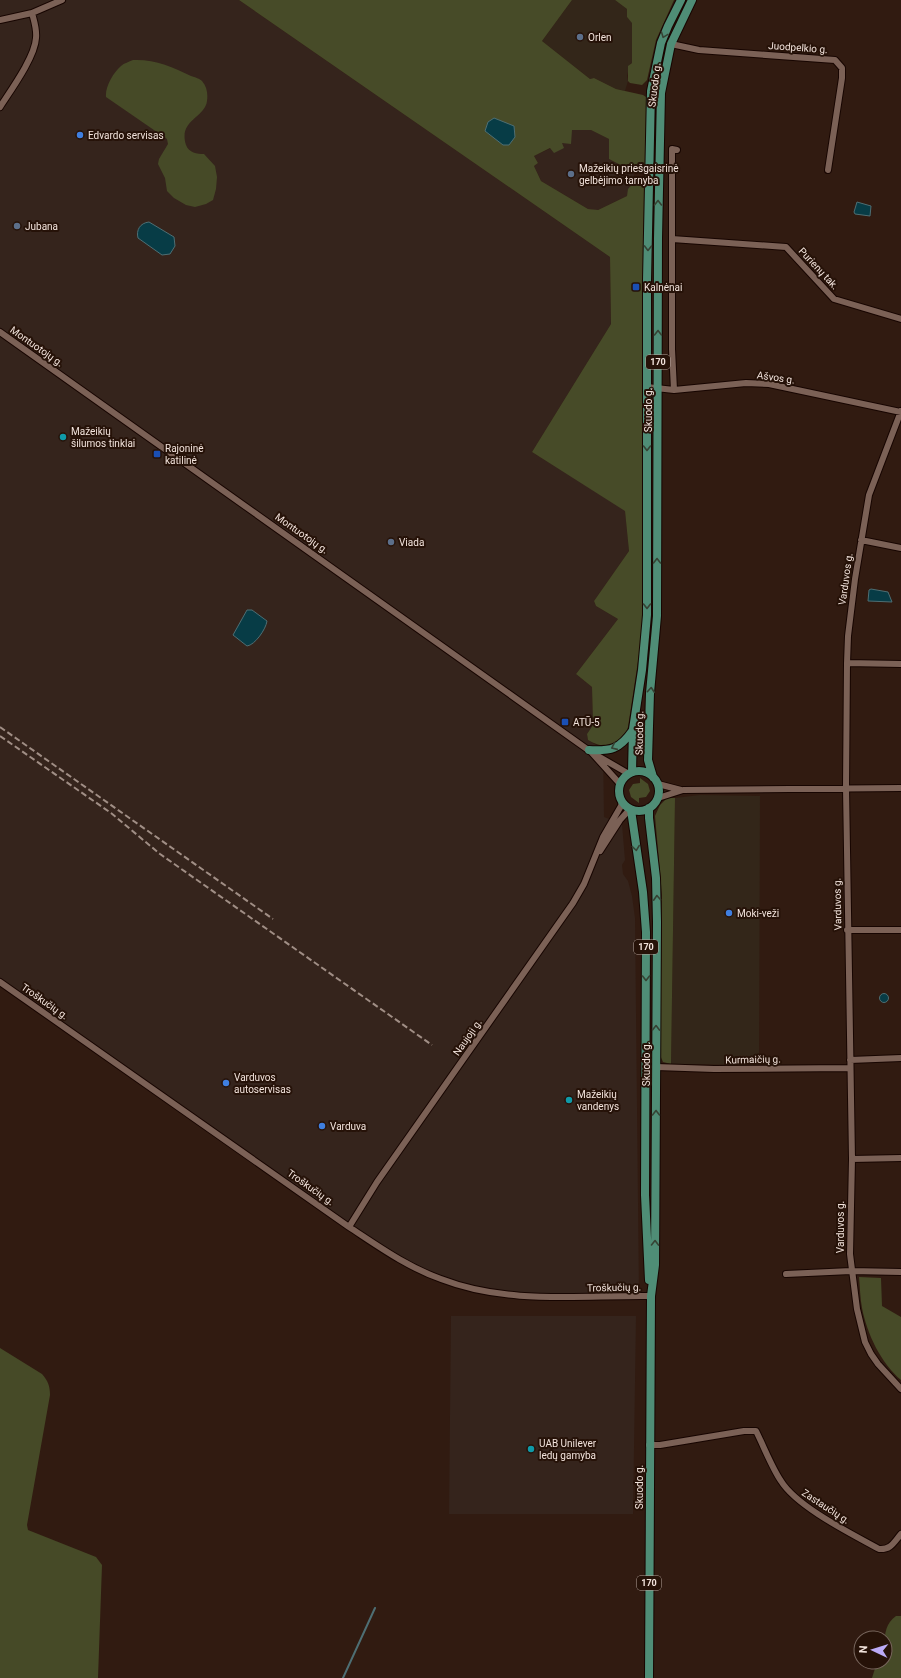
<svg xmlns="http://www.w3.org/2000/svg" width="901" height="1678" viewBox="0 0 901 1678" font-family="Roboto,sans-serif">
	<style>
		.commercial { fill: #332619 }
		.industrial { fill: #35241c }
		.green { fill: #474b28 }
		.forest { fill: #464a27 }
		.water { fill: #073c46; stroke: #4e6e73 }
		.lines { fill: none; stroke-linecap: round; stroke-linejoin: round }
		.stream { stroke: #4e6e73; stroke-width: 2 }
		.minor-casing { stroke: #170501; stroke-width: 8 }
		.major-casing { stroke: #170501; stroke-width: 10 }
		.minor { stroke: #7b6156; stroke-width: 6 }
		.major { stroke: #4f8d76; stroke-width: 8 }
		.rail { stroke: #a08e85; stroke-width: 2; stroke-dasharray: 6 3; stroke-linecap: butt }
		.oneway { stroke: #364334 }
		.service-dot { fill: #5c6f8a; stroke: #261208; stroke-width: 1.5 }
		.shop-dot { fill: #3f7fe0; stroke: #261208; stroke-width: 1.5 }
		.transit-dot { fill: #1a4fb4; stroke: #261208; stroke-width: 1.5 }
		.culture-dot { fill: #0f9aa8; stroke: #261208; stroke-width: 1.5 }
		.labels { text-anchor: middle; stroke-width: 4; stroke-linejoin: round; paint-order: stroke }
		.shield { fill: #261208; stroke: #b5a49c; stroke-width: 1 }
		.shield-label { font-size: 9px; font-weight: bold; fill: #f2e3dc }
		.poi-label { font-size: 10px; fill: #f2e3dc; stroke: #261208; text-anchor: start }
		.street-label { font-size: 10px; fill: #f2e3dc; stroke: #261208 }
	</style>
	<rect width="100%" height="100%" fill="#311b11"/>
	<path class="commercial" d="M572,0H615L627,9V17L632,22V63L630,64L627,76L628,81L625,91L616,89L594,78L590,79L542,41Z
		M700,795L760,796L759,1065L671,1064L675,798Z"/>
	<path class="industrial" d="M0,0H239L610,257L611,324L532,452L625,510L629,551L594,601L596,606L618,619L576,674L592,687L593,725L587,734L588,740L596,745L603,747L604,817L622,824L625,860L622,865L623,874L628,881L632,896L635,918L639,1296L543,1298L461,1286L400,1260L0,982Z
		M572,130H591L609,139V159L634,172V182L631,185L627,196L598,210H593L588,209L541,181L534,166L538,163L534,156L562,143Z
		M451,1316H636L633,1514H449Z"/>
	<path class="green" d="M239,0H572L542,41L590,79L594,78L616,89L643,95L646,97V165L643,168L634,172L609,159V139L591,130H572L571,144L562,143L564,148L554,153L550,148L534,156L538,163L534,166L541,181L588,209L598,210L627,196L628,189L634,182L639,181L644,183L642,624L640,648L628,727C622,748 604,750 588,740L587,734L593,725L592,687L576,674L618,619L596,606L594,601L629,551L625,511L532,452L611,324L610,257Z
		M615,0H674L656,40L647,80L642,85L630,83L628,81V66L632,63V23L627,17V9Z
		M640,778L648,784L650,791L646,797L639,798V803L631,797L629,790L633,784L640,783Z
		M667,798H675L671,1064L663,1062L660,1055L662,895L655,816L660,805Z
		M859,1277L881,1278L882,1306L901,1317V1380C881,1363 867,1334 862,1308C860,1298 860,1287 859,1277Z"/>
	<path class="forest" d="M133,60C154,59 173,67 191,76C195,77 200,79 202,81C207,87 208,94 207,101C205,118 178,120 186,145C189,153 197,154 204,154L215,166L217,177L216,189L213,200L206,204L195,207L186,205L174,198L167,191L165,178L158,164L159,159L168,144L167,139L106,97C105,87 113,73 121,66C124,63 129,62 133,60Z
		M0,1348L42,1374C48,1381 50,1386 50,1395L27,1525L28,1530L96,1557L102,1565L98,1678H0Z
		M896,1616H901V1678H872L877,1662H885C885,1646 881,1626 896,1616Z"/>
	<path class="water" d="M494,118L514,126L515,137L509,145H503L485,131L488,122Z
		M857,202L871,206L870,216L855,214L854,212Z
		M149,222L174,237L175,246L170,254L162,255L138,238C136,230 140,223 149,222Z
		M871,589L888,592L892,602L868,601L869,590Z
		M247,610H252L267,621C266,629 255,645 247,646L233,635Z
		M879.5 998a4.5 4.5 0 1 1 9 0a4.5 4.5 0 1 1-9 0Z"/>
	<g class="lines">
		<path class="stream" d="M343,1678L375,1608"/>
		<defs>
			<path id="minor" d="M0,20L32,13L62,0
				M671,44L699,50L835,60L842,68V78L828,170
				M0,107C11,90 35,57 36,38C37,29 34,21 32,13
				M672,239L786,247L834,299L901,319
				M0,332L591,752L629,774
				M647,387L674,390L746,383L769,384L901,412
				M674,390L672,349V149L677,150
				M901,411L869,495L855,579L848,636L847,663L846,788L852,1159L850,1254L857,1309L865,1342L871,1354L878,1364L901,1389
				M861,540L901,548
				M847,663L901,664
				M592,753L620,784
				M658,784L681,790
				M658,798L683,790L901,788
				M600,851L620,820L630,809
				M847,930H901
				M0,982L349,1227C378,1246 407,1267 441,1279C508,1305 580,1295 651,1296
				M850,1060L901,1058
				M656,1067L714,1069L850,1068
				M852,1159L901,1158
				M349,1227L377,1182L573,903L584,884L603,837L621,806L622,801
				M786,1274L851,1271L901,1272
				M649,1445H660L744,1431H756C764,1447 772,1468 781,1481C797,1507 852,1534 879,1549C891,1550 894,1542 901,1534"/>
			<path id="major" d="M589,750C611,751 619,750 633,730
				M619 791a20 20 0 1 1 40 0a20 20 0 1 1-40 0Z
				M632,772L633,729L642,670L647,615V280L651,91L661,43L668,26L681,0
				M653,777L648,760L650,693L657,616L658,238L661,93L671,44L692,0
				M631,810L643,892L646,932L645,1195L649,1280
				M649,1678L651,1296L655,1265L657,922L656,878L649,818V808"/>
		</defs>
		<use href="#minor" class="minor-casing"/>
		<use href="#major" class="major-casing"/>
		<use href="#minor" class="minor"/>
		<use href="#major" class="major"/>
		<path class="rail" d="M0,727L273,919
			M0,736L111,813L160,854L432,1045"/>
	</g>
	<defs><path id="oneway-chevron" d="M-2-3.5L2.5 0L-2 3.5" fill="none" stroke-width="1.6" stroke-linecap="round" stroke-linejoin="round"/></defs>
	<g class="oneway">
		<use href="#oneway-chevron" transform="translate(664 35) rotate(111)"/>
		<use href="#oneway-chevron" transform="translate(658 203) rotate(-90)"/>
		<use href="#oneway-chevron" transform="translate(648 248) rotate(91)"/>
		<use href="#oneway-chevron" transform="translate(658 333) rotate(-90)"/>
		<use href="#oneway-chevron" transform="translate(647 448) rotate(90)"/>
		<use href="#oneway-chevron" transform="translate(657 561) rotate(-90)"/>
		<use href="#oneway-chevron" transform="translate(647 606) rotate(90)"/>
		<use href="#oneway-chevron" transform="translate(651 690) rotate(-85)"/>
		<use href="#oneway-chevron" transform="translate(614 747) rotate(156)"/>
		<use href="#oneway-chevron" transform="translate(636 848) rotate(82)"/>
		<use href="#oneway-chevron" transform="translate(657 898) rotate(-93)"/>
		<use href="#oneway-chevron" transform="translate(646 978) rotate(90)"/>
		<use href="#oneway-chevron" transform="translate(656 1028) rotate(-89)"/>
		<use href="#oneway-chevron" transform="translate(656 1113) rotate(-90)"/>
		<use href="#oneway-chevron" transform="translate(655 1243) rotate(-89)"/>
	</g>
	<g class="service-dot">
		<circle cx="580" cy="37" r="4"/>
		<circle cx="571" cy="174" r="4"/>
		<circle cx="17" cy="226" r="4"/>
		<circle cx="391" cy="542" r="4"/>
	</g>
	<g class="shop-dot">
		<circle cx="80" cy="135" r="4"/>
		<circle cx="729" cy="913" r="4"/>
		<circle cx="226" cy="1083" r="4"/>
		<circle cx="322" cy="1126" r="4"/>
	</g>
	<g class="transit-dot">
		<rect x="632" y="283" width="8" height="8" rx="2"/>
		<rect x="153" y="450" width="8" height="8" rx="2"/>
		<rect x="561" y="718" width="8" height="8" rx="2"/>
	</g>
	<g class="culture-dot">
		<circle cx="63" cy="437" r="4"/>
		<circle cx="569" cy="1100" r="4"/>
		<circle cx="531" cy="1449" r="4"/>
	</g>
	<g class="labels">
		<g class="shield">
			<rect x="646" y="355" width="24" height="14" rx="3"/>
			<rect x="634" y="940" width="24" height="14" rx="3"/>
			<rect x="637" y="1576" width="24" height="14" rx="3"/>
		</g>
		<g class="shield-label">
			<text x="658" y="365">170</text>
			<text x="646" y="950">170</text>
			<text x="649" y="1586">170</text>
		</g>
		<g class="poi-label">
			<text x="588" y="41">Orlen</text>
			<text x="88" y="139">Edvardo servisas</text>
			<text x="579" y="172">Mažeikių priešgaisrinė<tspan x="579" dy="12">gelbėjimo tarnyba</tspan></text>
			<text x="25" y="230">Jubana</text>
			<text x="644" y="291">Kalnėnai</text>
			<text x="71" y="435">Mažeikių<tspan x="71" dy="12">šilumos tinklai</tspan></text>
			<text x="165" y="452">Rajoninė<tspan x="165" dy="12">katilinė</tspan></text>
			<text x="399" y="546">Viada</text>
			<text x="573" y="726">ATŪ-5</text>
			<text x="737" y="917">Moki-veži</text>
			<text x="234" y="1081">Varduvos<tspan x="234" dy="12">autoservisas</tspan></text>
			<text x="577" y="1098">Mažeikių<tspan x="577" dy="12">vandenys</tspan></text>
			<text x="330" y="1130">Varduva</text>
			<text x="539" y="1447">UAB Unilever<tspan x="539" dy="12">ledų gamyba</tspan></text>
		</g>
		<g class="street-label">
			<text transform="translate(798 47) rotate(4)" y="4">Juodpelkio g.</text>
			<text transform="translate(654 85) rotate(-83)" y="4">Skuodo g.</text>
			<text transform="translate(819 268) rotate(47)" y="4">Purienų tak.</text>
			<text transform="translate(37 346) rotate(35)" y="4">Montuotojų g.</text>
			<text transform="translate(776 377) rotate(8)" y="4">Ašvos g.</text>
			<text transform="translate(648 410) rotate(-90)" y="4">Skuodo g.</text>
			<text transform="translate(302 533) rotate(35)" y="4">Montuotojų g.</text>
			<text transform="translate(845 579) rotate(-82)" y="4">Varduvos g.</text>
			<text transform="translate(639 733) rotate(-89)" y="4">Skuodo g.</text>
			<text transform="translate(837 904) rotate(-91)" y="4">Varduvos g.</text>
			<text transform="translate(45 1001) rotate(35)" y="4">Troškučių g.</text>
			<text transform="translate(467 1037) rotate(-55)" y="4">Naujoji g.</text>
			<text transform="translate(753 1059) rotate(-1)" y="4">Kurmaičių g.</text>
			<text transform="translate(646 1064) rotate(-90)" y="4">Skuodo g.</text>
			<text transform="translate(311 1187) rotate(35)" y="4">Troškučių g.</text>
			<text transform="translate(840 1227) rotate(-90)" y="4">Varduvos g.</text>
			<text transform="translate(614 1287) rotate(-1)" y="4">Troškučių g.</text>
			<text transform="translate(639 1487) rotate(-90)" y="4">Skuodo g.</text>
			<text transform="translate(826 1506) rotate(33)" y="4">Zastaučių g.</text>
		</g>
	</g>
	<g transform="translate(873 1650) rotate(274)"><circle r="19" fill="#261208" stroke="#78665d"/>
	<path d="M0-3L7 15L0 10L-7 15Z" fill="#bcaaf6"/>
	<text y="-6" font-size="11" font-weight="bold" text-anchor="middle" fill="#f2e3dc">N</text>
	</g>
</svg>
